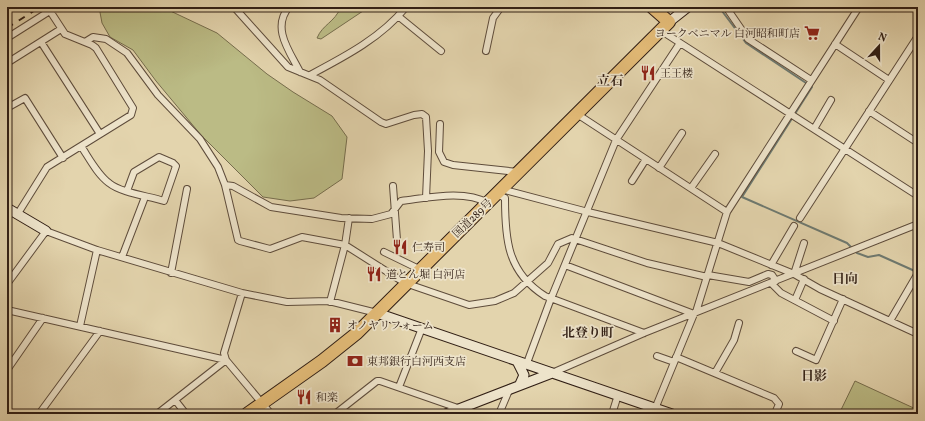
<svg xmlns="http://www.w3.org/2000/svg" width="925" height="421" viewBox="0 0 925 421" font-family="Vollkorn,'Noto Serif JP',serif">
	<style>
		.green { fill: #bbbb85; stroke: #766d4d }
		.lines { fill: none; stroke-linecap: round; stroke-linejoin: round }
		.stream { stroke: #6e7a71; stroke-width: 2 }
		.street-casing { stroke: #5e4c3b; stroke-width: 8 }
		.secondary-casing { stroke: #311f15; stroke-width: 11 }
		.highway-casing { stroke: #311f15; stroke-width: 14 }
		.street { stroke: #ede3ca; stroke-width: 6 }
		.secondary { stroke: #ede3ca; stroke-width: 9 }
		.highway { stroke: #e2ba76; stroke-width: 12 }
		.rail { stroke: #311f15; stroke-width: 2; stroke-dasharray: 7 7; stroke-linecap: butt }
		.labels { text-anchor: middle; stroke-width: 3.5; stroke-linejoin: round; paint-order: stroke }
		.poi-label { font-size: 11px; fill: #311f15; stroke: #ede3ca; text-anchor: start }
		.street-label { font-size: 11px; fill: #311f15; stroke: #ede3ca }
		.quarter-label { font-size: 13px; font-weight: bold; fill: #311f15; stroke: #ede3ca }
	</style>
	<rect width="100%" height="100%" fill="#e3d4ad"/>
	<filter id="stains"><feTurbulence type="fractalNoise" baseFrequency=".005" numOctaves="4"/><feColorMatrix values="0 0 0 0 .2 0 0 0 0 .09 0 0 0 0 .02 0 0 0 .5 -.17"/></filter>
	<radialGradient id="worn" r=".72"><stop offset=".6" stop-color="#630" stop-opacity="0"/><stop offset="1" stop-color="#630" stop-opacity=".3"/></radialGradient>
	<path class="green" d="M99,7H162L217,33L267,74L293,92L332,116L347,137L342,179L314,198L290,201L263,197L201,135L156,81L133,50L110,37L102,23Z
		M341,7H369L321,39L317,38C323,24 334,23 341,7Z
		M855,381L918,410V414H839Z"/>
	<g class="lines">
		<path class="stream" d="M719,7L746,43L812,87L742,197L847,243L857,253L868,257L879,255L917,272"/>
		<defs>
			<path id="street" d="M234,7L288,67L320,80L381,122L386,124L414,115L422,114L426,117L428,151L426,198
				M289,7C271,28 290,52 300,72
				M726,7L748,39L811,80
				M398,16L441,51
				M660,30L918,196
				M7,38L56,7
				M41,42L100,134
				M85,42L93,37L106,39L127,53L158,95L200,139L218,167L225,185L238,240L240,241L270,249L302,237L345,245L405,283L469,305L495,301L514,293L548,263L558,244L572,238L647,263L707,277
				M835,44L889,80
				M486,51L493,18L501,7
				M7,63L61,29
				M310,75C344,57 381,38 406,7
				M7,108L25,98L63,158
				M869,111L918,143
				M577,114L727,212
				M440,124L439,152L444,162L453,165L518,172
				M814,129L831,100
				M81,146C89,158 97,174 109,183C121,193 149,196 164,201L176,166L173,163L159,157L134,172L127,191
				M659,168L682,133
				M632,181L646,159
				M225,185L233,186L271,207L341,218L372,219L391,214L401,201C427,198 464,189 488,203
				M393,186L397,240
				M691,188L715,154
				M501,189L588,212L718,243L794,274L820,289L918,334
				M497,194L505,198C505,239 507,272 545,296L644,333
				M17,215L47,167L131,115L133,108L96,48L92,45L65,34L50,11
				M800,218L918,36
				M384,252L419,269
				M122,257L145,197
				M565,265L694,314
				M771,265L794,226
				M171,273L187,189
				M794,274L804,243
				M708,275L749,282L768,274L772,275L776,281
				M771,283L781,293L834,321
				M7,284L46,231L97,250L242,293L287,302L329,301L377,313
				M242,293L224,353L226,360L271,414
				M795,300L804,279
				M330,302L345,245L349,218
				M7,310L226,360
				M696,312L727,212L859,7
				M890,321L918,273
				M80,326L97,250
				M796,351L816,360L843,299
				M657,356L674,362
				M676,357L774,398L779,404L776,411L777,414
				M527,363L550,301L616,140L680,43
				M7,370L43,318
				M552,373L644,333L918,224
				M715,373L734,340L739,323
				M399,387L422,328
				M175,400L186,414
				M39,414L100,331
				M157,414L226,360
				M335,414L377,381H380L475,414
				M499,414L510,388
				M612,414L618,395
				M656,414L657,404L694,314"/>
			<path id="secondary" d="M669,22L688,7
				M7,208L46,231
				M377,313L672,414
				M517,361L524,375L520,384
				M446,414L552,373"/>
			<path id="highway" d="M247,414L322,361L357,333L669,22L652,7"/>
		</defs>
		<use href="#street" class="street-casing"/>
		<use href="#secondary" class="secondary-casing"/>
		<use href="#highway" class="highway-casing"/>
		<use href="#street" class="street"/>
		<use href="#secondary" class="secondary"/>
		<use href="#highway" class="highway"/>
		<path class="rail" d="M7,28L40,7"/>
	</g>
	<defs>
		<symbol id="supermarket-bare" viewBox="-9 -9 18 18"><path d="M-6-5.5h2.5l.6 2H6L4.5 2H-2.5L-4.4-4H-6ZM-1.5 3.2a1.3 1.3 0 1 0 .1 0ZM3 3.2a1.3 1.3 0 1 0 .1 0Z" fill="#8f2418" stroke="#ede3ca" stroke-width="2.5" paint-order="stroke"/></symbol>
		<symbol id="restaurant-bare" viewBox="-9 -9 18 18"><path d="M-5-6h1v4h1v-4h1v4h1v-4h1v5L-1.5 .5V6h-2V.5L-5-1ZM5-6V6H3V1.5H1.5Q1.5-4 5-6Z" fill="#8f2418" stroke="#ede3ca" stroke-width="2.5" paint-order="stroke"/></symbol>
		<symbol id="building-bare" viewBox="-9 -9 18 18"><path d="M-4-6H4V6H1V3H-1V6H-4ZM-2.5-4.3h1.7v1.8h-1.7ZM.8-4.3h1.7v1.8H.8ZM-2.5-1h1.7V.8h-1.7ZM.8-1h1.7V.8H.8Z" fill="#8f2418" stroke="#ede3ca" stroke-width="2.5" paint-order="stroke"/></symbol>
		<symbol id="bank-bare" viewBox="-9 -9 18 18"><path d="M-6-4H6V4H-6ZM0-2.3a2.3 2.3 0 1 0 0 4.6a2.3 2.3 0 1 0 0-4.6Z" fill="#8f2418" stroke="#ede3ca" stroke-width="2.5" paint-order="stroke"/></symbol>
	</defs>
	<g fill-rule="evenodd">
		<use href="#supermarket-bare" x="801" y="22" width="22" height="22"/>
		<use href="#restaurant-bare" x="637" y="62" width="22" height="22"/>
		<use href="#restaurant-bare" x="389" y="236" width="22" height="22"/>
		<use href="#restaurant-bare" x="363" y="263" width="22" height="22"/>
		<use href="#building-bare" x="324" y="314" width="22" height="22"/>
		<use href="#bank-bare" x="344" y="350" width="22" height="22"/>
		<use href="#restaurant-bare" x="293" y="386" width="22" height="22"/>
	</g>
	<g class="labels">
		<g class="poi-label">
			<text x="800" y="37" text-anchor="end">ヨークベニマル 白河昭和町店</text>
			<text x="660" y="77">王王楼</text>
			<text x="412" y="251">仁寿司</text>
			<text x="386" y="278">道とん堀 白河店</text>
			<text x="347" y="329">オノヤリフォーム</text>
			<text x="367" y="365">東邦銀行白河西支店</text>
			<text x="316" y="401">和楽</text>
		</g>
		<g class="street-label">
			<text transform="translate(472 218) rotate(-44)" y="4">国道289号</text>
		</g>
		<g class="quarter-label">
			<text x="610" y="85">立石</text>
			<text x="845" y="283">日向</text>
			<text x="588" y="337">北登り町</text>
			<text x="814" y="380">日影</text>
		</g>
	</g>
	<rect width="925" height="421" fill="none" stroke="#e3d4ad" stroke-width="24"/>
	<rect x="8" y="8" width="909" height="405" fill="none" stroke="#311f15" stroke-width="2"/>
	<rect x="12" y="12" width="901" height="397" fill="none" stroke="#311f15"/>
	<g transform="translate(879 46) rotate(21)" stroke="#ede3ca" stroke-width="3" paint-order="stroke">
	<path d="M0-3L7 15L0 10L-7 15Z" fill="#311f15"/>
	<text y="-6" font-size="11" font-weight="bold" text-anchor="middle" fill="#311f15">N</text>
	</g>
	<rect width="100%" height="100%" filter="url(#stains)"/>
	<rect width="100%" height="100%" fill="url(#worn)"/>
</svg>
